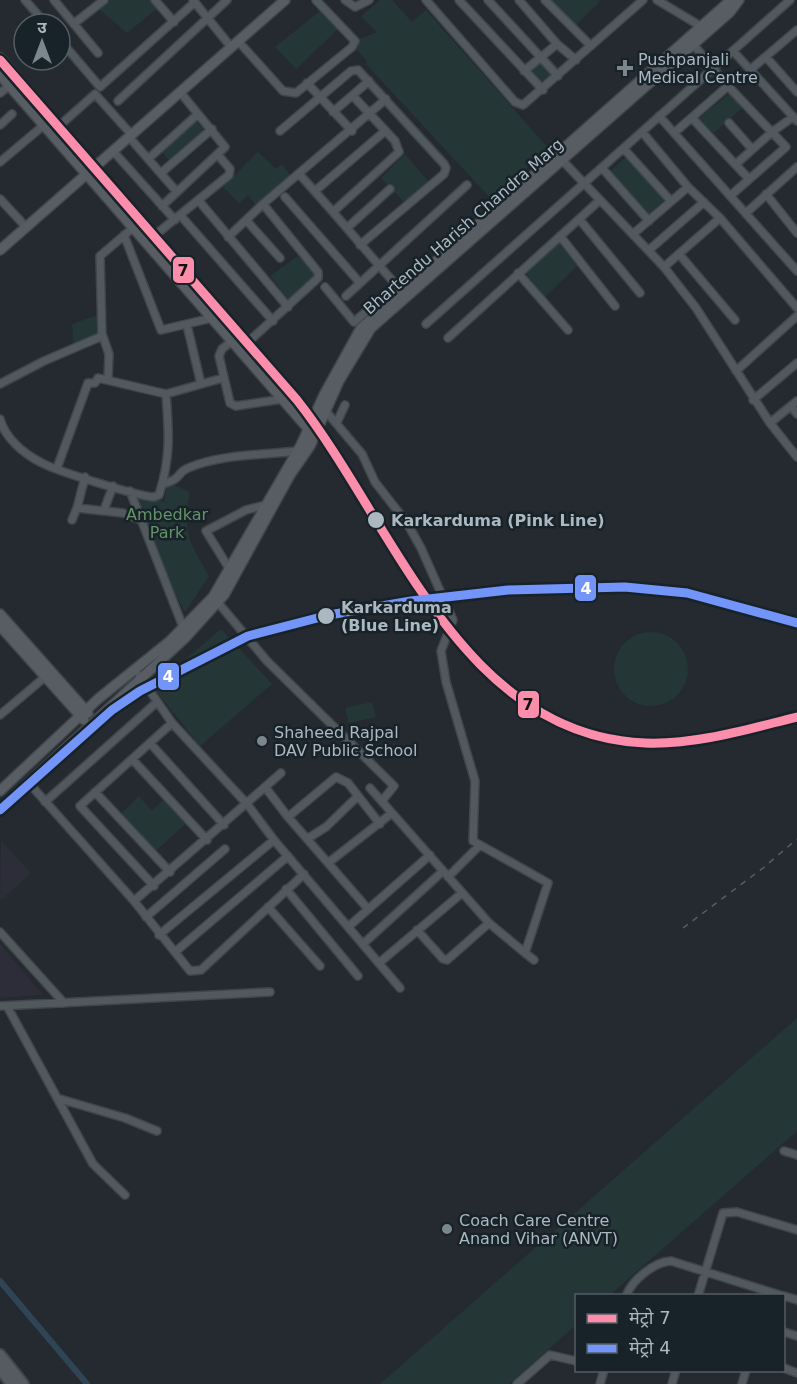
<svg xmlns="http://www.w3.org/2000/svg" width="797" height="1384" viewBox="0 0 797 1384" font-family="'DejaVu Sans','Noto Sans Devanagari',sans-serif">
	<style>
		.medical { fill: #2c2d38 }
		.green { fill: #243736 }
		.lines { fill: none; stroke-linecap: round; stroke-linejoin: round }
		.canal { stroke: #2f4556; stroke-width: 6 }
		.street-casing { stroke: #404549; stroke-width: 10 }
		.secondary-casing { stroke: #404549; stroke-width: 12 }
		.primary-casing { stroke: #41474c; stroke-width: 14 }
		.street { stroke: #52595e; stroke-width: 7 }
		.secondary { stroke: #575d63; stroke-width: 9 }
		.primary { stroke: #555b60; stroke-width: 10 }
		.rail { stroke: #575d61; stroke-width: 1.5; stroke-dasharray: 6 6; stroke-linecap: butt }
		.metro-1-casing { stroke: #182229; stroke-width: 14 }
		.metro-2-casing { stroke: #182229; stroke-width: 14 }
		.metro-1 { stroke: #fc8eac; stroke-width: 9 }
		.metro-2 { stroke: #7394f9; stroke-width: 9 }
		.poi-dot { fill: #7c868f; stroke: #182229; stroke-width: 2 }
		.stop-dot { fill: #abb8c2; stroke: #182229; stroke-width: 2 }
		.labels { text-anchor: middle; stroke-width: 5; stroke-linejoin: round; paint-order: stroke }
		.poi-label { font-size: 16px; fill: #abb8c2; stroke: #182229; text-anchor: start }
		.street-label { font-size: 16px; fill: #abb8c2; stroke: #182229 }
		.park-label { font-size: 16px; fill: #649268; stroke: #182229 }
		.stop-label { font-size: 16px; font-weight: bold; fill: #abb8c2; stroke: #182229; text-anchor: start }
		.line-badge { stroke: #182229; stroke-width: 2 }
		.badge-label { font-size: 16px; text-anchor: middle; font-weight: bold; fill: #fff }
		.pale-badge-label { font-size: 16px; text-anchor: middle; font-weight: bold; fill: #111 }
	</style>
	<rect width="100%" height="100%" fill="#242a2f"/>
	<path class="medical" d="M1,841L31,873L1,900L0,899Z
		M0,944L43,995L0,998Z"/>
	<path class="green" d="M110,0H152L159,7L127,33L99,9Z
		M380,0H392L412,22L426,10L549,149L491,199L366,64L367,61L357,50L355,41L377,32L361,16Z
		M547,0H597L600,1L576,25Z
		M320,11L338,29L296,69L275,47Z
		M541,61L554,74L540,86L528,73Z
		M730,93L743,107L714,133L698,119Z
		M194,119L209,136L174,167L161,151Z
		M258,152L276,169L282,164L293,179L259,209L248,195L239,203L223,187Z
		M405,154L429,182L404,202L381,178Z
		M626,157L665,199L649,214L610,171Z
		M559,243L577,266L545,297L526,273Z
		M298,256L317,277L289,300L270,276Z
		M98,315L100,341L74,349L72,324Z
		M167,482L190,492C182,534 189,541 209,576L185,612L172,589L135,495L137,493L164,502Z
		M221,629L272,684L200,746L153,687Z
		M614 669a37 37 0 1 1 74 0a37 37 0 1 1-74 0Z
		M372,702L376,717L349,723L345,708Z
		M139,796L152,811L163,800L185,824L156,851L121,814Z
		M797,1018V1131L610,1295L576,1296V1325L509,1384H380Z"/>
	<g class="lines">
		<path class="canal" d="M0,1281L87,1384"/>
		<defs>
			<path id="street" d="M25,0L46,24
				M54,0L98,53
				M155,0L174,22
				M193,0L231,47
				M345,0L355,7L369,0
				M426,0L515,102L523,105L643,0
				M459,0L543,90
				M488,0L558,76
				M519,0L557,44L576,60
				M545,0L591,46
				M657,0L702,27
				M76,22L104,0
				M60,40L100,87L195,2
				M238,41L283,91L296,93L352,47L355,41L316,0
				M693,44L726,84L786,147L730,196
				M733,51L797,121
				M766,57L797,92
				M540,58L557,44
				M750,70L797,30
				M524,71L540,58
				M307,83L352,131
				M0,93L18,79
				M118,101L227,0
				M333,112L369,81
				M659,116L797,271
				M692,118L749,179
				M729,123L752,149
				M0,125L12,114
				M58,127L95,94L131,134
				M280,131L351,71L358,70L444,164L446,168L444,174L360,245
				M643,133L688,187L720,218L797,308
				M674,133L728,86
				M129,137L177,192
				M624,149L671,201
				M113,151L175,220
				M560,158L664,267L696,308L770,423
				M148,159L198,114
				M0,162L44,125
				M736,164L772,132L793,117
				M602,168L649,221
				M161,173L212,129
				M300,175C336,214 369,255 405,295
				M315,191L385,131
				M766,194L797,233
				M285,197L360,283
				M0,199L26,227
				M199,201L288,307
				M263,204L386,99
				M162,206L225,147L180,92
				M334,211L399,152L395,141L353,96
				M746,213L797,167
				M181,216L273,321
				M246,220L280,258
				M580,220L640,293
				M347,228L390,189
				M633,234L688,187
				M124,235L161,330L212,318
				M154,236L229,175L230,169L218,155
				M560,236L615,306
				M228,237L263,204L318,272V278L246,344
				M649,250L704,202
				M679,254L735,320
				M664,267L720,218
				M518,273L568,330
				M325,287L354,322L396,286
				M346,296L467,185
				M426,324L790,0
				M187,325L201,384
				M102,334L109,354L108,379
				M448,338L600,200
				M232,341L222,349L219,356L230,403L236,406L283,399
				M736,371L797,316
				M0,384L44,361L100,337L102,334L100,256L134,227
				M753,400L797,363
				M797,401L770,423L797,457
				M791,406L797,414
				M324,409L362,454L375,482L407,523L421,548L453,620L441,651L446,682L475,781L473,841L548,883L525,953L534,960
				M0,419C5,438 23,453 40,462C56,471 137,496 154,497L159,495C171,457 169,432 166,394L223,378
				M337,422L345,405
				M57,468L88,383H95L98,378L166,394
				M85,477L77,508L123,513L140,520
				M162,484C183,479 176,473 188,468C221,454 262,455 298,451
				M130,491L183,627
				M104,510L113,486
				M72,520L77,508
				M230,570L206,531L246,510L265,505
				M215,599L267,661L394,786L382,801
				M139,675L172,723L247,804L274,840L400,988
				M0,715L45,677
				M150,743L224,825
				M132,759L207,840
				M28,782L134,901L190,971L201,970L304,874
				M265,787L288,817L368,909
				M370,788L392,813
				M95,792L170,872
				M45,802L157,702
				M288,817L336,777L348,783L380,824
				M307,839L326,827L358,796
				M328,863L392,813L489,923L525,953
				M448,877L480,845
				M154,886L80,806L172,723
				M286,889L358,976
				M134,901L281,773
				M268,907L320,966
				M146,917L225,849
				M348,927L430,855
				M417,930L443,959L447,960L489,923
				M0,932L64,1003
				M159,935L274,840
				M363,944L443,871
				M175,952L288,856
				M379,963L462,893
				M0,1006L270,992
				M7,1006L93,1164L125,1195
				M60,1099L125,1118L157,1131
				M784,1151L797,1155
				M626,1296C632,1280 654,1262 671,1261L783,1296
				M698,1296L723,1213L737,1212L797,1230
				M784,1296L797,1300
				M784,1332L797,1336
				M784,1368L797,1373
				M517,1384L550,1355L576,1361
				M600,1384L604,1370
				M672,1384L676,1370
				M742,1384L746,1370"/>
			<path id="secondary" d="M0,58L221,316L316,422
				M0,75L311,432
				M0,250L285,0
				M0,614L88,713
				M0,626L84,720
				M0,791L98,699L170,641L213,597L301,445L324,395L361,328L731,0
				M0,809L186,637L224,595L290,475L310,446L339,381L371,328L730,12L739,0"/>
			<path id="primary" d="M0,1355L23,1384
				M0,1369L12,1384"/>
		</defs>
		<use href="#street" class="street-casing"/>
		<use href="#secondary" class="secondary-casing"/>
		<use href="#primary" class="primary-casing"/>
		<use href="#street" class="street"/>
		<use href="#secondary" class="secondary"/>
		<use href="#primary" class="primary"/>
		<path class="rail" d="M683,928L763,868L797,839"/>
		<defs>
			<path id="metro-1" d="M0,60L297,400C394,523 460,735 645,743C696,745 748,729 797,717"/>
			<path id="metro-2" d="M0,810L112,710L140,691L248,636L329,615L411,601L508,590L625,587L687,593L797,623"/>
		</defs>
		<use href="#metro-1" class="metro-1-casing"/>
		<use href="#metro-2" class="metro-2-casing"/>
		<use href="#metro-1" class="metro-1"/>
		<use href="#metro-2" class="metro-2"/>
	</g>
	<g class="poi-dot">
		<path d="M622 59h6v6h6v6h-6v6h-6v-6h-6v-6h6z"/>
		<circle cx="262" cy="741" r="6"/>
		<circle cx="447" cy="1229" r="6"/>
	</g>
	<g class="stop-dot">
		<circle cx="376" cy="520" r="9"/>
		<circle cx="326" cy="616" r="9"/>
	</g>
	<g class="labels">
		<g class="poi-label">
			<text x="638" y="65">Pushpanjali<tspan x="638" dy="18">Medical Centre</tspan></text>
			<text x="274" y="738">Shaheed Rajpal<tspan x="274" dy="18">DAV Public School</tspan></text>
			<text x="459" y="1226">Coach Care Centre<tspan x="459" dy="18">Anand Vihar (ANVT)</tspan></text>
		</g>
		<g class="street-label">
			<text transform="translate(463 226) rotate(-41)" y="6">Bhartendu Harish Chandra Marg</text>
		</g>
		<g class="park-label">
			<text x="167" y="520">Ambedkar<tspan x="167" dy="18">Park</tspan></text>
		</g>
		<g class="stop-label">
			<text x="391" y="526">Karkarduma (Pink Line)</text>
			<text x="341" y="613">Karkarduma<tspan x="341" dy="18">(Blue Line)</tspan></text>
		</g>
	</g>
	<g class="line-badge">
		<rect x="172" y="256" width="23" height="28" rx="6" fill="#fc8eac"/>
		<rect x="574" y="574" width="23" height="28" rx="6" fill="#7394f9"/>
		<rect x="157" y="662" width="23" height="29" rx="6" fill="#7394f9"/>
		<rect x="517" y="690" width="23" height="29" rx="6" fill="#fc8eac"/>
	</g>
	<g class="badge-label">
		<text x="586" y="594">4</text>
		<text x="168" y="682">4</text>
	</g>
	<g class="pale-badge-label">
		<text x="183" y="276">7</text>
		<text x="528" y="710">7</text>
	</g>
	<rect x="575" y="1294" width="210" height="78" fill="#182229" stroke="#535e66" stroke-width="1.5"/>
	<rect x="587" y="1314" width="30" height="9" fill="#fc8eac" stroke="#535e66" stroke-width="1.5"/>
	<text x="629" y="1324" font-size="18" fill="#abb8c2">मेट्रो 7</text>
	<rect x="587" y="1344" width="30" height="9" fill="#7394f9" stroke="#535e66" stroke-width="1.5"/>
	<text x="629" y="1354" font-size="18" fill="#abb8c2">मेट्रो 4</text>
	<g transform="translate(42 42)"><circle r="28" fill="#182229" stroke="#535e66" stroke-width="1.5"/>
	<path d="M0-4.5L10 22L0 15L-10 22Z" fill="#7c868f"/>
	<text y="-9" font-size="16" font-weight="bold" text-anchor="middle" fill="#abb8c2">उ</text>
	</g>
</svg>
